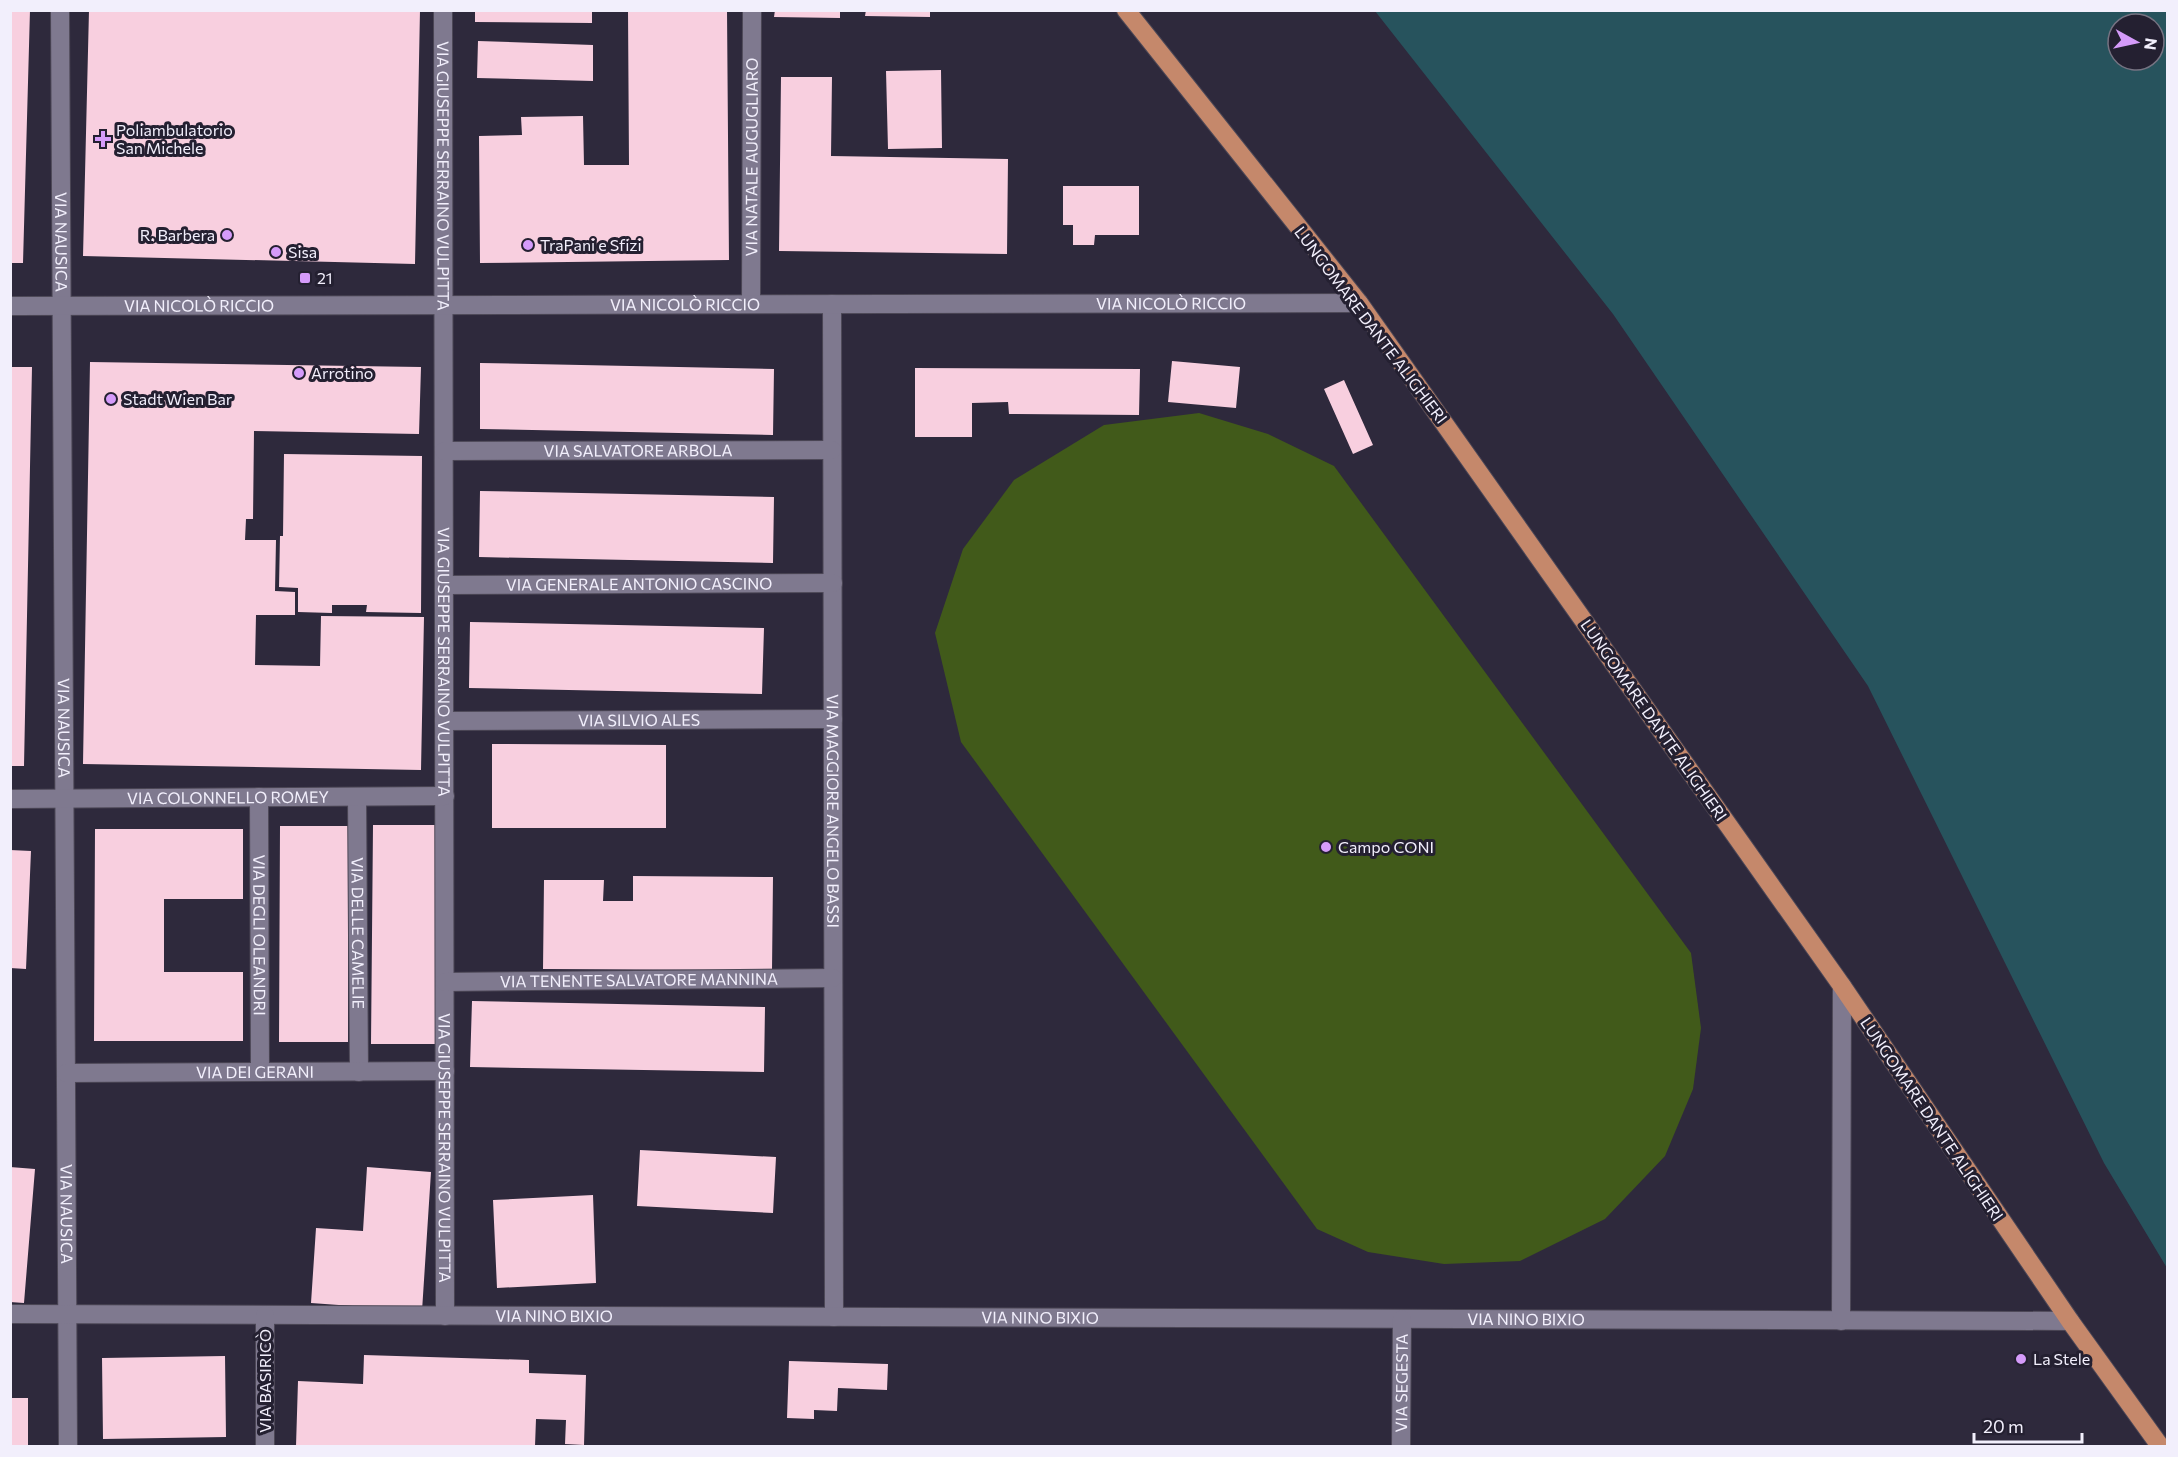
<svg xmlns="http://www.w3.org/2000/svg" width="2178" height="1457" viewBox="0 0 2178 1457" font-family="Commissioner,sans-serif">
	<style>
		.green { fill: #415a1a }
		.water { fill: #27535d; fill-rule: evenodd }
		.building { fill: #f8cfdf }
		.lines { fill: none; stroke-linecap: round; stroke-linejoin: round }
		.minor-casing { stroke: #4c4756; stroke-width: 20 }
		.major-casing { stroke: #4c4756; stroke-width: 20 }
		.minor { stroke: #7f798f; stroke-width: 18 }
		.major { stroke: #c5886b; stroke-width: 18 }
		.poi-dot { fill: #d59bfa; stroke: #242031; stroke-width: 2 }
		.labels { text-anchor: middle; stroke-width: 6; stroke-linejoin: round; paint-order: stroke }
		.poi-label { font-size: 16px; fill: #f2effc; stroke: #242031; text-anchor: start }
		.street-label { font-size: 16px; fill: #f2effc; stroke: #242031 }
	</style>
	<rect width="100%" height="100%" fill="#2e293c"/>
	<path class="green" d="M1199,413L1268,434L1334,466L1691,953L1701,1028L1693,1089L1665,1156L1605,1219L1520,1261L1444,1264L1368,1252L1317,1229L961,742L935,633L963,549L1014,480L1104,425Z"/>
	<path class="water" d="M1375,11H2167V1268L2104,1163L1868,686L1613,314ZM2118,24H2154V60H2118Z"/>
	<path class="building" d="M10,10H30L23,263H10Z
		M89,10H420L415,264L83,256Z
		M475,10H592V23L475,22Z
		M628,10H727L729,260L480,263L479,136L522,135L521,117L583,116L584,165H629Z
		M775,10H840V18L774,17Z
		M866,10H930V17L865,16Z
		M478,41L593,45V81L477,78Z
		M941,70L942,148L888,149L886,71Z
		M781,77H832L831,156L1008,159L1007,254L779,251Z
		M1063,186H1139V235H1095L1094,245H1073V225H1063Z
		M1172,361L1240,367L1236,408L1168,402Z
		M90,362L421,367L419,434L254,431L253,519H246L245,540H276L275,591L295,592V615H256L255,665L320,666L321,616L424,617L421,770L83,764Z
		M480,363L774,369L773,435L480,429Z
		M10,367H32L24,766H10Z
		M915,368L1140,369L1139,415L1009,414L1008,402L972,403V437H915Z
		M1344,380L1373,445L1353,454L1324,389Z
		M284,454L422,456L421,613L366,612L367,605H332V613L298,612V588L279,587L280,536H283Z
		M480,491L774,497L773,563L479,557Z
		M470,622L764,628L762,694L469,688Z
		M492,744L666,745V828H492Z
		M373,825H438L437,1044H371Z
		M280,826H348V1042H279Z
		M95,829H243V899H164V972H243V1041H94Z
		M10,850L31,851L26,969L10,968Z
		M633,876L773,877L772,970L543,969L544,880H604L603,901H633Z
		M472,1001L765,1007L764,1072L470,1067Z
		M640,1150L776,1157L773,1213L637,1206Z
		M10,1167L35,1169L24,1303L10,1302Z
		M367,1167L431,1172L422,1311L311,1303L316,1228L363,1231Z
		M593,1195L596,1283L497,1288L493,1200Z
		M364,1355L529,1360V1373L586,1375L584,1445L565,1444L566,1420L536,1419L535,1446H296L298,1381L363,1384Z
		M225,1356L226,1437L103,1439L102,1358Z
		M789,1361L888,1364L887,1390L838,1388L837,1411L814,1410V1419L787,1418Z
		M10,1398H28V1446H10Z"/>
	<g class="lines">
		<defs>
			<g id="minor">
				<path id="s1" d="M60,10L68,1446"/>
				<path id="s2" d="M443,10L445,1316"/>
				<path id="s3" d="M751,304L752,10"/>
				<path id="s4" d="M832,304L834,1317"/>
				<path id="s5" d="M10,306L1359,303"/>
				<path id="s6" d="M444,451L832,450"/>
				<path id="s7" d="M444,585L833,583"/>
				<path id="s8" d="M444,721L833,719"/>
				<path id="s9" d="M259,797L260,1072"/>
				<path id="s10" d="M357,797L359,1072"/>
				<path id="s11" d="M10,799L445,796"/>
				<path id="s12" d="M445,982L833,978"/>
				<path id="s13" d="M66,1073L445,1071"/>
				<path id="s14" d="M10,1314L2070,1321"/>
				<path d="M1841,1321L1842,986"/>
				<path d="M265,1446V1315"/>
				<path id="s15" d="M1401,1446L1402,1319"/>
			</g>
			<path id="major" d="M1126,10L1359,303L1842,986L2070,1321L2160,1446"/>
		</defs>
		<use href="#minor" class="minor-casing"/>
		<use href="#major" class="major-casing"/>
		<use href="#minor" class="minor"/>
		<use href="#major" class="major"/>
	</g>
	<g class="poi-dot">
		<path d="M100 130h6v6h6v6h-6v6h-6v-6h-6v-6h6z"/>
		<circle cx="227" cy="235" r="6"/>
		<circle cx="528" cy="245" r="6"/>
		<circle cx="276" cy="252" r="6"/>
		<rect x="299" y="272" width="12" height="12" rx="3"/>
		<circle cx="299" cy="373" r="6"/>
		<circle cx="111" cy="399" r="6"/>
		<circle cx="1326" cy="847" r="6"/>
		<circle cx="2021" cy="1359" r="6"/>
	</g>
	<g class="labels">
		<g class="poi-label">
			<text x="116" y="136">Poliambulatorio<tspan x="116" dy="18">San Michele</tspan></text>
			<text x="215" y="241" text-anchor="end">R. Barbera</text>
			<text x="540" y="251">TraPani e Sfizi</text>
			<text x="288" y="258">Sisa</text>
			<text x="317" y="284">21</text>
			<text x="311" y="379">Arrotino</text>
			<text x="123" y="405">Stadt Wien Bar</text>
			<text x="1338" y="853">Campo CONI</text>
			<text x="2033" y="1365">La Stele</text>
		</g>
		<g class="street-label">
			<text dy="6" stroke="none"><textPath href="#s3" startOffset="147">VIA NATALE AUGUGLIARO</textPath></text>
			<text dy="6" stroke="none"><textPath href="#s2" startOffset="166">VIA GIUSEPPE SERRAINO VULPITTA</textPath></text>
			<text dy="6" stroke="none"><textPath href="#s1" startOffset="232">VIA NAUSICA</textPath></text>
			<text dy="6" stroke="none"><textPath href="#s5" startOffset="1161">VIA NICOLÒ RICCIO</textPath></text>
			<text dy="6" stroke="none"><textPath href="#s5" startOffset="675">VIA NICOLÒ RICCIO</textPath></text>
			<text dy="6" stroke="none"><textPath href="#s5" startOffset="189">VIA NICOLÒ RICCIO</textPath></text>
			<text transform="translate(1371 325) rotate(53)" y="6">LUNGOMARE DANTE ALIGHIERI</text>
			<text dy="6" stroke="none"><textPath href="#s6" startOffset="194">VIA SALVATORE ARBOLA</textPath></text>
			<text dy="6" stroke="none"><textPath href="#s7" startOffset="195">VIA GENERALE ANTONIO CASCINO</textPath></text>
			<text dy="6" stroke="none"><textPath href="#s2" startOffset="652">VIA GIUSEPPE SERRAINO VULPITTA</textPath></text>
			<text dy="6" stroke="none"><textPath href="#s8" startOffset="195">VIA SILVIO ALES</textPath></text>
			<text transform="translate(1654 720) rotate(55)" y="6">LUNGOMARE DANTE ALIGHIERI</text>
			<text dy="6" stroke="none"><textPath href="#s1" startOffset="718">VIA NAUSICA</textPath></text>
			<text dy="6" stroke="none"><textPath href="#s11" startOffset="218">VIA COLONNELLO ROMEY</textPath></text>
			<text dy="6" stroke="none"><textPath href="#s4" startOffset="507">VIA MAGGIORE ANGELO BASSI</textPath></text>
			<text dy="6" stroke="none"><textPath href="#s10" startOffset="136">VIA DELLE CAMELIE</textPath></text>
			<text dy="6" stroke="none"><textPath href="#s9" startOffset="138">VIA DEGLI OLEANDRI</textPath></text>
			<text dy="6" stroke="none"><textPath href="#s12" startOffset="194">VIA TENENTE SALVATORE MANNINA</textPath></text>
			<text dy="6" stroke="none"><textPath href="#s13" startOffset="189">VIA DEI GERANI</textPath></text>
			<text transform="translate(1932 1119) rotate(56)" y="6">LUNGOMARE DANTE ALIGHIERI</text>
			<text dy="6" stroke="none"><textPath href="#s2" startOffset="1138">VIA GIUSEPPE SERRAINO VULPITTA</textPath></text>
			<text dy="6" stroke="none"><textPath href="#s1" startOffset="1204">VIA NAUSICA</textPath></text>
			<text dy="6" stroke="none"><textPath href="#s14" startOffset="544">VIA NINO BIXIO</textPath></text>
			<text dy="6" stroke="none"><textPath href="#s14" startOffset="1030">VIA NINO BIXIO</textPath></text>
			<text dy="6" stroke="none"><textPath href="#s14" startOffset="1516">VIA NINO BIXIO</textPath></text>
			<text transform="translate(265 1381) rotate(-90)" y="6">VIA BASIRICÒ</text>
			<text dy="6" stroke="none"><textPath href="#s15" startOffset="63">VIA SEGESTA</textPath></text>
		</g>
	</g>
	<rect width="2178" height="1457" fill="none" stroke="#f2effc" stroke-width="24"/>
	<g transform="translate(2136 42) rotate(98)"><circle r="28" fill="#242031" stroke="#767382" stroke-width="1.5"/>
	<path d="M0-4.5L10 22L0 15L-10 22Z" fill="#d59bfa"/>
	<text y="-9" font-size="16" font-weight="bold" text-anchor="middle" fill="#f2effc">N</text>
	</g>
	<path d="M1974 1433v9h108v-9" fill="none" stroke="#f2effc" stroke-width="3"/>
	<text x="1983" y="1433" font-size="18" fill="#f2effc" stroke="#242031" stroke-width="4.5" paint-order="stroke">20 m</text>
</svg>
